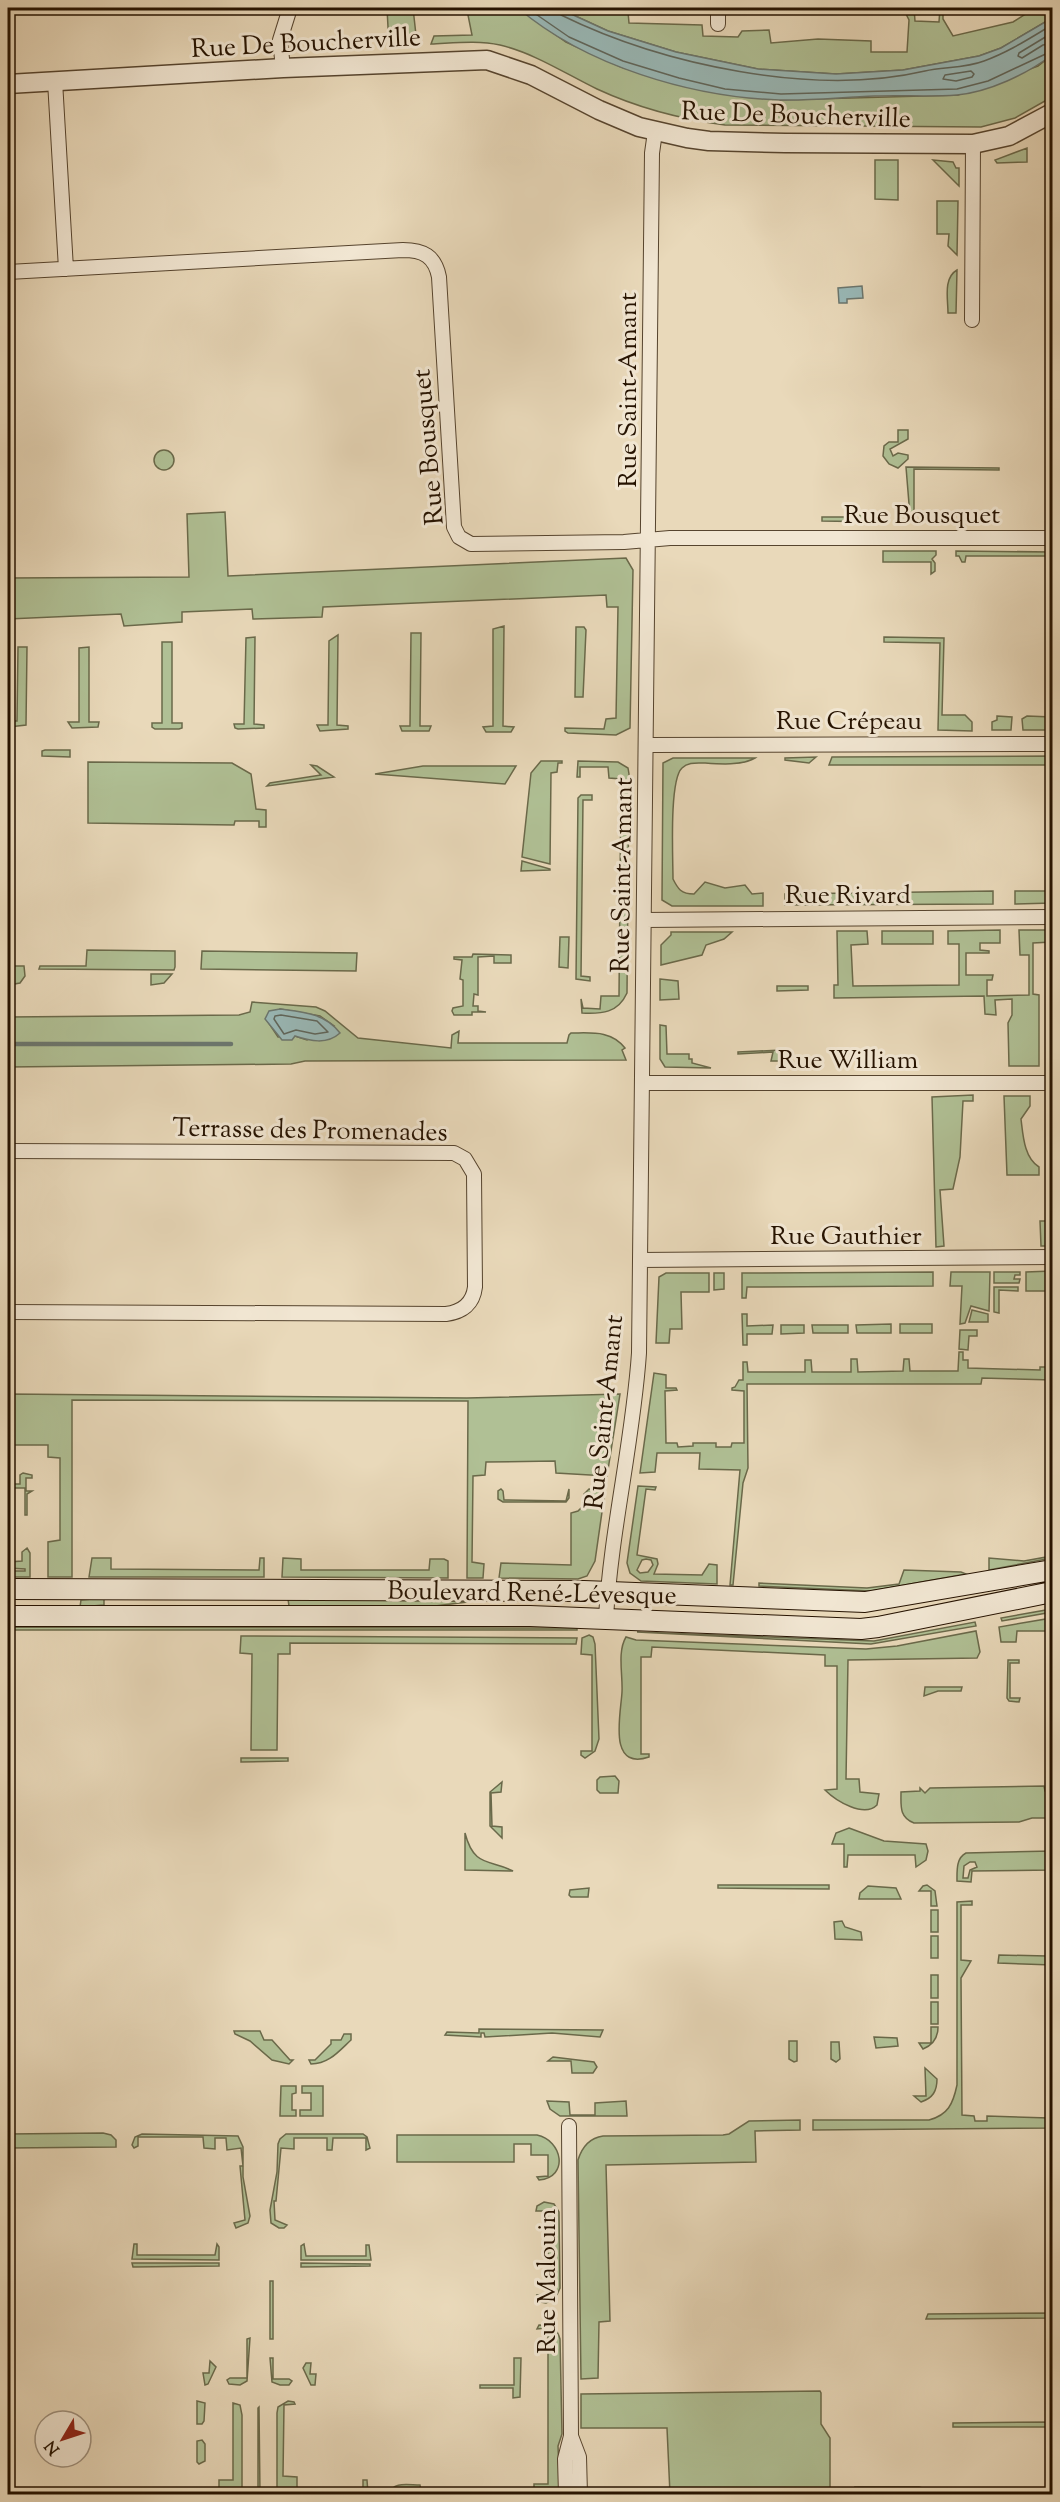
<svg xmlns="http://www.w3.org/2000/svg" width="1060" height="2502" viewBox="0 0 1060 2502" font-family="'Sorts Mill Goudy',serif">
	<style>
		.green { fill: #b0c095; stroke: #6a694a; stroke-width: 1.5; fill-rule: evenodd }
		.water { fill: #99b9b8; stroke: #6b766e; stroke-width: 1.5 }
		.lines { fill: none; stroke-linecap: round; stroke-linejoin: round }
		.shore { stroke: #5f665c; stroke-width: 1.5 }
		.stream { stroke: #6b766e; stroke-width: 4.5 }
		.minor-casing { stroke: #56442e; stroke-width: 16 }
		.tertiary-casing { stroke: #56442e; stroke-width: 21 }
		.secondary-casing { stroke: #251200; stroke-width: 22 }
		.minor { stroke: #f1e6d2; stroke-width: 14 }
		.tertiary { stroke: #f1e6d2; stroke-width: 18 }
		.secondary { stroke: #f1e6d2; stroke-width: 20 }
		.labels { text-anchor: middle; stroke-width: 6; stroke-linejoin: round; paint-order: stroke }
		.street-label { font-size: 26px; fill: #251200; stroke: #f1e6d2 }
	</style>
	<rect width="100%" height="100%" fill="#e9d9ba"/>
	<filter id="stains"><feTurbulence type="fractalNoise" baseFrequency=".00333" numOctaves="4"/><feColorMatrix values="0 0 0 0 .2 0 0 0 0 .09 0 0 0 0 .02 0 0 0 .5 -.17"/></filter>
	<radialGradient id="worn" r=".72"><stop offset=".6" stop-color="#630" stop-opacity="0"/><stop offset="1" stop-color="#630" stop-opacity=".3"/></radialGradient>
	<path class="green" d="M387,8H413L417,44L389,46Z
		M450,8H518L566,42L621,67L677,84L780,100L958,95L1038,66L1052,55V97L1015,118L981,127L725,125C680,119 638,108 597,89C566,74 534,53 500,45C478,40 454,43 431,44L434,36L472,35L467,10L451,9Z
		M558,8H606L628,12L629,23L702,25L703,36L738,37L742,31L769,30L771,43L818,39L871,41V52H907L909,20L903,8H914L915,21L939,22L940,8H943V19L953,36L1013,22L1035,8H1052V18L1001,48L979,56L903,70L836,74L758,69L676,52L608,31Z
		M1027,148V162L997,163L995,160Z
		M875,160H898V200L875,199Z
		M933,160L953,162L956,168H959V186Z
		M937,201H958L957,255L948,246L949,234H937Z
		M957,270L956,313H948C948,299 943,278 957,270Z
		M898,430H908V439L890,449L893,456L898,453L908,455V459L898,468L889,464L883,456L884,446L889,442H898Z
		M154 460a10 10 0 1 1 20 0a10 10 0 1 1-20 0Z
		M906,467L999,468V470L914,469V514L910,516Z
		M863,511L875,512L880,522L822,521V517H859Z
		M225,512L228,576L626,558L633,570L630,728L616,735L568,733L565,731V728L604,729L606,719L616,718L618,607H607L606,595L323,607L322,617L253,619L252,609L182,612V622L124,626L121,614L8,619V578L189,577L187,514Z
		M883,551H936V555L932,559L935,563V571L931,574V562H883Z
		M956,551L1052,552V556H966L965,562H962L959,556H956Z
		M504,626L503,726L514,727L511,732H486L483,727L493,726V629Z
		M576,627H584L586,630L583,697H575Z
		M411,633H421L420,726H431L429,731H402L400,726H410Z
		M338,635L337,725L348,726V729L320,731L317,725H328L329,641Z
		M255,637L254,724L264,725V728L238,729L235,728L234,724H244L246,638Z
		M884,637L944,638L942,715H965L972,722V731L938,730L940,643L884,642Z
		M162,642H172V723H182V728L179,729H155L152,727V723H162Z
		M18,647H27L26,725L9,727L8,721H17Z
		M89,647V722H99L98,727L72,728L68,722H79V648Z
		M997,716L1012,717L1011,730H992V722L997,720Z
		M1027,716L1052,717V730H1023L1022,719Z
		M45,750H70V757L42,756V751Z
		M1052,756V765H829L832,757Z
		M816,757L809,763L785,760V758Z
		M673,758H755C742,766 718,764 704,763C696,763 688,762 682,768C669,780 673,858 673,879C678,889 681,894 694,894L705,882L725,888L745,885L752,894L763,893V906H672L662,900L663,763Z
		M541,761H562V763H558L557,772L551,773L550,864L522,857L531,773Z
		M578,761L618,762L628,768L629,774L627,993C618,1013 602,1014 582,1013L581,999L583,1008L600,1009L601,996H619L621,779L609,778L608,767H580V777H577Z
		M88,762L232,763L251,774L256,809L266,810V827H259V821H235L234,825L88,823Z
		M311,765L317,766L334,777L267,786L270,783L321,775Z
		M423,766H516L505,784L375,774Z
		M581,795H592V800H583L581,976L590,977V981L576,979L578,798Z
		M522,861L550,869V870L521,871Z
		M993,891V904L785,905V894Z
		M1015,891H1052V895H1046V901H1052V903L1015,904Z
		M1000,930V943H980V950L989,951V953H966V975H993L992,980H987V996L1029,995V955H1020L1019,930H1052V942L1033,943V994L1039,995V1066H1009L1008,1023L1012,1015V999L995,1000L996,1015L985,1014L984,996L834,998V985H838L837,931H867L868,944L851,945L853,986L959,985V944H948V931Z
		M882,931H933V944H882Z
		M671,932H732L724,939L706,945L702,955L661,965V945L671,935Z
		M560,937H569L568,968L559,967Z
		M87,950L175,951V967L174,970L39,969L40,966H86Z
		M202,951L357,953L356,971L201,969Z
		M473,954L511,955V963H494V956L478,957V995L474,994L473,1006H478V1011L486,1012H472V1015H454L452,1011L453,1008L463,1006V980L460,979L462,960L454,959V957H472Z
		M8,966H24L25,976L20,983L8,985Z
		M151,974H172L164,983L151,985Z
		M660,979L678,981L679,999L660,1000Z
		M777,986H808V990L777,991Z
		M252,1002L316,1007L325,1011L358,1038L451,1048L452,1035L459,1031L458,1043H567L569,1035L571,1033C591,1033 611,1030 625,1048L622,1050L626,1060L305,1061L291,1064L8,1067V1017L239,1015L250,1012ZM280,1009L320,1016L334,1026L307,1040L295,1036L278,1037L266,1019Z
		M660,1025L666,1026L667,1054H689V1059H692V1063L711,1068L665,1067L660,1059Z
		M781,1050V1061H771L773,1052L738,1054V1052Z
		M973,1095V1101H963L960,1157L953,1189L940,1190L944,1246L936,1247L932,1097Z
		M1004,1096H1030V1106L1021,1119C1023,1135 1024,1158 1039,1167V1175H1007Z
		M1040,1221H1048V1246H1041Z
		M1052,1271V1291H1026V1272Z
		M933,1272V1286L747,1287L746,1298H742V1273Z
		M951,1272H990L989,1311L971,1306L965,1323L960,1324L962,1286H950Z
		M994,1272H1020V1275H1015L1014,1279H1020L1019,1283H994Z
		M666,1273H709V1292H681L682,1329H670L669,1343H656L659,1277Z
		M714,1273H724V1289L714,1290Z
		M994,1287H1018V1291L999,1290V1313L994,1312Z
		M972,1310L988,1314V1322H969Z
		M742,1314H747V1326L773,1325L772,1334H747V1345H743Z
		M891,1324V1333H857L856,1325Z
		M900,1324H932V1333H900Z
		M781,1325H804V1333L781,1334Z
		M812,1325H848V1333H813Z
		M960,1330H977V1336H969L968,1350L959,1349Z
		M959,1352H963V1360H968V1368L1040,1370V1367H1052V1380L982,1378L981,1384H747L748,1468L743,1483L733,1585H730L740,1470L699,1469L700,1453H657L655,1472L640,1473L654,1373L666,1375V1388H676L677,1390L665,1391L666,1443H677L678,1447L693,1446V1443H716V1447H731L732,1443H744V1391L732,1390V1388L735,1387L739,1380H743V1362H747L748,1372H805V1360H811L812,1372H851V1359H857L858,1372L903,1371L904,1359H909L910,1371H958Z
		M8,1394L467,1398L620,1394L607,1476L556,1473L555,1461L486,1462L485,1475L473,1476L472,1562L484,1564L483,1578H467L468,1401L72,1400V1577H48V1542L60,1540V1458L48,1457V1445H8Z
		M23,1473L32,1475V1478H26V1491H32L27,1494V1515H25V1488H9V1484H20V1475Z
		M638,1486L656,1487L655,1490L646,1489L637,1555L657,1559L658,1564L654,1574L702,1575L709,1564L717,1565V1584L641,1581L630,1573L627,1563ZM646,1559L651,1560L653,1565L648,1572L640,1573L637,1570L642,1560Z
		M501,1489L503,1491L504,1500L566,1501L569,1489V1498L566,1502H503L498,1499V1491Z
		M589,1489L605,1491L595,1561L587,1576L578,1579L499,1578L501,1563L571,1565V1513L578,1511L583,1506L584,1494Z
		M27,1548L30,1553V1577H8V1571H25V1569L8,1568V1562L22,1561V1552Z
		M1052,1556V1558L989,1570V1558L1024,1561Z
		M92,1558H111V1569L259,1570L260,1558H264V1577H89Z
		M283,1558L301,1559V1570H429L430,1559H444L448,1561V1578L282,1577Z
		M904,1570L961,1572L966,1574L871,1591L759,1586V1583L867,1588L899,1584Z
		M467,1597V1602L419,1608L289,1606L288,1599Z
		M104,1598V1605L80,1607L81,1600Z
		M1052,1609V1612L1002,1621L1001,1618Z
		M1052,1618V1631H1017L1016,1642H1001L999,1627Z
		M975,1622L976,1626L871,1644L637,1632L874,1641Z
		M8,1627L577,1628V1630H8Z
		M976,1631L980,1652L977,1658L848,1660L846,1779H859L860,1792L879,1794L877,1805C864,1818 836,1801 825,1790L837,1789V1666H825V1655L652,1647L651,1657H641V1754H649V1757C607,1771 621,1713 622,1692C623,1675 617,1652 626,1637L636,1640L866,1649L897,1646Z
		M589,1635L593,1637L595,1644L599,1739L595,1751L585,1758L581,1755V1751H592V1655L581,1654L582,1638Z
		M241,1636L577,1638L576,1644L290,1643V1654H278L277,1750H251L252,1654L240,1653Z
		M1008,1660H1019V1663H1010V1698H1020L1019,1702L1009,1701L1007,1698Z
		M925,1687H962L961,1691H938L924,1696Z
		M241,1758H288V1761L241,1762Z
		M615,1776L619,1781L618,1793H600L597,1790V1780L600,1777Z
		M502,1782L501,1792L491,1793L492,1826L502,1827V1838L490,1826V1792Z
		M1044,1786L1045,1791H1052V1818H1032L1019,1822L914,1823C899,1817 901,1806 901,1792L920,1791V1788L925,1793L930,1788Z
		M849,1828L884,1841L926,1844L928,1851L926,1860L916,1867L915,1855H848L847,1867H844V1844H832L836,1833Z
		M465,1833C474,1868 490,1859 513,1871L465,1870Z
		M1052,1851V1861L1047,1866L1052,1867V1870L972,1871L971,1882L957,1881C957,1871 956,1858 966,1853ZM970,1862H975L977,1867L970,1870L968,1878H963L964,1866Z
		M718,1885H829V1889L718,1888Z
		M927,1885L935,1891L937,1906H931V1891H919L923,1886Z
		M868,1886L896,1888L901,1899H859L860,1893Z
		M589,1888L588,1897H571L569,1895L570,1890Z
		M972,1901V1905H961V1960L971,1961L961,1978L962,2115L974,2116L975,2121H987V2116L1049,2118L1052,2119V2128L813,2130V2120H929C948,2115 953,2104 957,2085V1902Z
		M931,1910H938V1932H931Z
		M842,1921L845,1927L861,1932L862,1940L835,1939L834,1922Z
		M931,1936H938V1958H931Z
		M1048,1940H1052V1965L998,1963L999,1955L1047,1956Z
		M931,1975H938V1998H931Z
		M931,2002H938V2024H931Z
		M931,2027H938C938,2037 933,2045 923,2049L919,2043H931Z
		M479,2029L603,2030L600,2037L552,2033L485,2037L484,2033H481V2037L445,2035L447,2032L479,2033Z
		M234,2031H260L264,2040H272L290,2060H293L289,2064L272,2060L250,2041L235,2034Z
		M344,2034H351V2040C339,2051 329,2064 311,2064L309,2060H315L331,2044V2040H341Z
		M874,2037L897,2038L898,2046L876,2048Z
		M789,2041H797V2061L794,2062L789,2059Z
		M831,2042H839L840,2059L836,2062L831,2059Z
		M553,2057L594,2062L597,2067L593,2073H572L571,2061H548Z
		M925,2068L937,2079C937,2091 933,2098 921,2102L914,2096H926Z
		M281,2086H296V2093L292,2094V2110H296V2116H280Z
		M302,2086H323V2116H300V2110H311V2093H302Z
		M547,2101L569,2102L570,2115H595V2103L626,2101L627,2116H560L550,2109Z
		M800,2120V2130L755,2131L756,2162L606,2165L610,2321L599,2322L598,2378L581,2379L578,2160C582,2147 589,2138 603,2136L723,2135L729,2134L749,2121Z
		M103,2133L111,2135L116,2140V2147L8,2148V2134Z
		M142,2134L238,2136L243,2147V2177L250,2216L248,2223L236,2228L234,2223L245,2220L240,2166H243L241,2148L227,2150L226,2138H215V2149L204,2148L203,2137H138V2146L134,2148L132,2145L135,2137Z
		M286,2134H363L367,2137L370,2148L366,2150V2138H333L332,2150H327V2138H294V2149L281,2148L276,2201H274L275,2220L287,2225L284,2228H279L271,2223L270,2210L277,2172L278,2144L280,2139Z
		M397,2135H537C562,2140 570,2177 539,2180L537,2177L548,2176V2155H531V2144H514V2162H397Z
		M544,2202L554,2204L559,2212L560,2288L555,2299L546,2303L541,2302L537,2295L548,2294V2211H536L537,2206Z
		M134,2244H137V2255H215L217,2244L219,2247V2260L132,2259Z
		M304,2244L306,2256H366V2245H369L371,2260H301V2246Z
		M132,2263H219V2266L133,2267Z
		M301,2263L370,2264V2266L301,2267Z
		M270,2281H273V2339H270Z
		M1052,2313V2318L926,2319L928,2314Z
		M539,2325C551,2325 557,2328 560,2339L562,2434L558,2446L560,2494H389C393,2481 408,2485 420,2485L421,2491H534V2484H548V2328L537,2329Z
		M250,2338L247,2381L240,2385L229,2384L227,2380L230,2378H247V2339Z
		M270,2358H273V2379H289L292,2381L289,2385H280L272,2382Z
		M514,2358H521L520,2397L513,2398V2388H480V2385H514Z
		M210,2361L216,2367L208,2384L205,2385L203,2373H209Z
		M306,2363H311L310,2374H316L315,2385H311L303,2368Z
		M820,2391L821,2393V2424L830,2438V2494H670L667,2428H581V2394Z
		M197,2401L205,2403L204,2421L202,2424H197Z
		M288,2401L294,2402L295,2404L284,2405L283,2476L297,2477V2491L363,2492V2480H367L368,2494H277V2413L278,2407Z
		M233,2403L240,2405L242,2415V2494H8V2489L24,2492L219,2493V2480H233Z
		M259,2407L260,2494H258V2408Z
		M1052,2422V2427H953V2423Z
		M202,2440L205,2444V2461L199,2464L197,2462V2441Z
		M855,2487H919L946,2494H856Z"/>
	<path class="water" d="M518,8H558L608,31L676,52L758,69L836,74L903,70L979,56L1001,48L1052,18V55C1027,74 989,92 957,95C930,97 902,95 875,96C843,97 811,101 779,100C691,97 586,66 518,8Z
		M862,286L863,298L847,299V303H839L838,288Z
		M280,1009C303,1012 325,1013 340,1033C327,1045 310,1041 295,1036L292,1040H282L265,1019L269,1011Z"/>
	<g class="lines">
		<path class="shore" d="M527,8L569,37L623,61L679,78L725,89L781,94L957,89L988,81L1052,51
			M558,8L561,15C663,65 814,97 925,71C944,67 966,68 984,61C1009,52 1030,38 1052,25
			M1052,33L1019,53L1018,56L1022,58L1043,45L1052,43
			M971,71L974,74L972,77L956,81L943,79L945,75Z
			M281,1015L317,1021L328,1032L315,1034L296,1030L284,1034L274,1019L275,1016Z"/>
		<path class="stream" d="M8,1044H231"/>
		<defs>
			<path id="minor" d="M718,24V8
				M283,68L280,40L290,8
				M55,81L66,269
				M8,272L403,250C423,250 435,256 439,277L454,527L459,537L471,544L624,542L670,538H1052
				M972,320L973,144
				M646,745L1052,744
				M644,920L1052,917
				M643,1083H1052
				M8,1151L454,1153L465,1159L474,1174L475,1287C473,1304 462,1312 446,1314L8,1312
				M640,1260L1052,1257
				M606,1618C611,1529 633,1442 639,1353L652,153L655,132
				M571,2436L579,2457L580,2494
				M566,2494L565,2459L571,2436L569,2126"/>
			<path id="tertiary" d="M8,84L283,68L487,60L531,75L599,110L639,127L687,138L709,141L785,143L973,144L1009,136L1052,113"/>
			<path id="secondary" d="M8,1589L584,1591L865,1602L1052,1570
				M8,1616H530L861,1629L878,1627L1052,1592"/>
		</defs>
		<use href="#minor" class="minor-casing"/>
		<use href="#tertiary" class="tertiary-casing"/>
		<use href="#secondary" class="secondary-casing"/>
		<use href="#minor" class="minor"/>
		<use href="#tertiary" class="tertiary"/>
		<use href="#secondary" class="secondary"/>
	</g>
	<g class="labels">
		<g class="street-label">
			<text transform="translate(306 42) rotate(-3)" y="9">Rue De Boucherville</text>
			<text transform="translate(796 114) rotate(2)" y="9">Rue De Boucherville</text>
			<text transform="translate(627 390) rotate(-90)" y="9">Rue Saint-Amant</text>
			<text transform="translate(427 447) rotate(-95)" y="9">Rue Bousquet</text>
			<text x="922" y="523">Rue Bousquet</text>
			<text x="849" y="729">Rue Crépeau</text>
			<text transform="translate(621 875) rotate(-89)" y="9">Rue Saint-Amant</text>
			<text x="848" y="903">Rue Rivard</text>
			<text x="848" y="1068">Rue William</text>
			<text transform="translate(310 1129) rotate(1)" y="9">Terrasse des Promenades</text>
			<text x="846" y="1244">Rue Gauthier</text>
			<text transform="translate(603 1412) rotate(-84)" y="9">Rue Saint-Amant</text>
			<text transform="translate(532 1592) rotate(1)" y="9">Boulevard René-Lévesque</text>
			<text transform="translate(546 2281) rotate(-90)" y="9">Rue Malouin</text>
		</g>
	</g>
	<rect width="1060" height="2502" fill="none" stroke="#e9d9ba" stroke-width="30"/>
	<rect x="9" y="9" width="1042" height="2484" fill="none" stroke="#251200" stroke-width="3"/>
	<rect x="15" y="15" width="1030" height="2472" fill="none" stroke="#251200" stroke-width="1.5"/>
	<g transform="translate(63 2439) rotate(231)"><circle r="28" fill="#f1e6d2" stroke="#9f917e" stroke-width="1.5"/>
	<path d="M0-4.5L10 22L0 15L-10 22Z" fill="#8f2418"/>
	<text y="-9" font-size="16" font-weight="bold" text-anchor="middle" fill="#251200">N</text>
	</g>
	<rect width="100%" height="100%" filter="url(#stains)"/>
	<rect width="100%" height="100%" fill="url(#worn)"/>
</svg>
